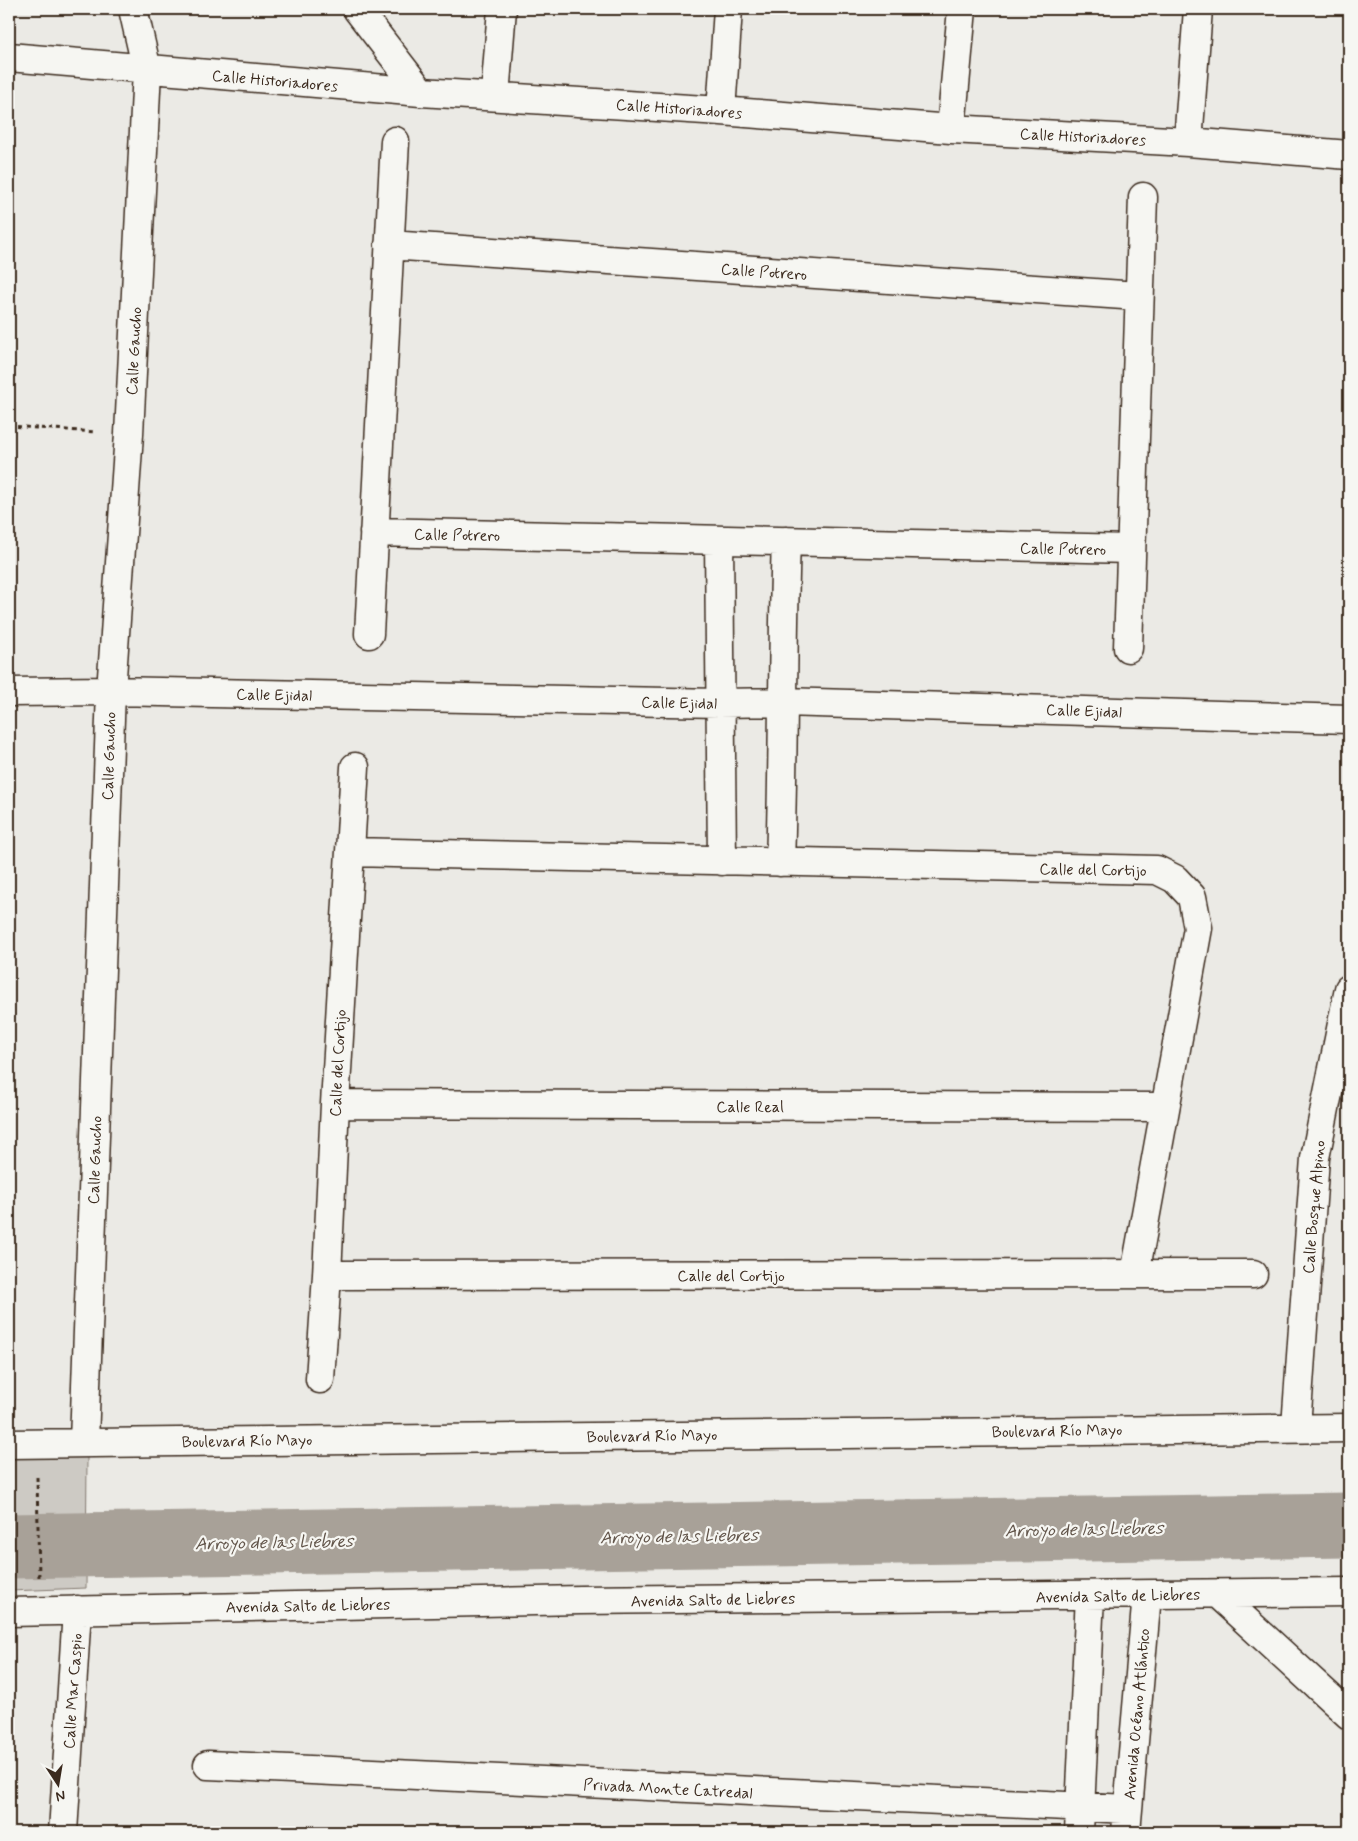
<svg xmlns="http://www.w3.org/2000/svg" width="1358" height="1841" viewBox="0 0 1358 1841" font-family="Mynerve,sans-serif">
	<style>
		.green { fill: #cdcac4; stroke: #847a71 }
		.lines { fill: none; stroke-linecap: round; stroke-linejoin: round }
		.river { stroke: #a8a198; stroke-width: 65 }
		.minor-casing { stroke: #3b2a1e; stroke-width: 31 }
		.path { stroke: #3b2a1e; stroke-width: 3; stroke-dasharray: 4 4; stroke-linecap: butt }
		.minor { stroke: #f6f6f2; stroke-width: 28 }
		.labels { text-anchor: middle; stroke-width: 4.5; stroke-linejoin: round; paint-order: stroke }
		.street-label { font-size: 16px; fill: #3b2a1e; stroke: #f6f6f2 }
		.water-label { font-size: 18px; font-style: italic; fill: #615449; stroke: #f6f6f2 }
	</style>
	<rect width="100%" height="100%" fill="#ebeae5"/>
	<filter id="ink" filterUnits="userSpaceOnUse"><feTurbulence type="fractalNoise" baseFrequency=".02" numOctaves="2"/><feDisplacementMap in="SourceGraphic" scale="10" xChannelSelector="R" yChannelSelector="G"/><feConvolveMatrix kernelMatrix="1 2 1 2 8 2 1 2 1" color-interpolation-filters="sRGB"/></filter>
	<g filter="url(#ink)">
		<path class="green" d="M87,1457L86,1588L9,1591V1458Z"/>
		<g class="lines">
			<path class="river" d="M9,1546L1349,1525"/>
			<defs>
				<path id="minor" d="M357,9L421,92
					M9,57L421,92L721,111L951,129L1188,142L1349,155
					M495,96L502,9
					M721,111L728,9
					M951,129L962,9
					M1188,142L1198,9
					M389,245L1138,296
					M374,532L1131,549
					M719,540L722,861
					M369,634L395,141
					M1128,648L1143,197
					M9,692L111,691L719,703L783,702L1349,719
					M350,852L1157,870L1175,879L1192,897L1198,928L1135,1274
					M780,862C784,755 782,648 786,541
					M335,1104L1165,1107
					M327,1275L1253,1274
					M320,1379L327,1275L335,1104L355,767
					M1296,1427L1315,1158L1349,989
					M84,1442L111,691L129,434L147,70L133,9
					M9,1444L1349,1428
					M1217,1594L1349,1715
					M9,1612L580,1600L1349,1592
					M208,1765L1128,1809
					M63,1832L77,1610
					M1079,1832L1090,1595
					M1126,1832L1147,1595"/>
			</defs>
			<use href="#minor" class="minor-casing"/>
			<path class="path" d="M9,426L96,432
				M37,1477L39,1578"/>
			<use href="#minor" class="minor"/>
		</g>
	</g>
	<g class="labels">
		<g class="street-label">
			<text transform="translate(275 80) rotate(5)" y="6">Calle Historiadores</text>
			<text transform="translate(679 108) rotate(4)" y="6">Calle Historiadores</text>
			<text transform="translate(1083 136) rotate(3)" y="6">Calle Historiadores</text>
			<text transform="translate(764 271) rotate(4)" y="6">Calle Potrero</text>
			<text transform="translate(133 351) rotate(-87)" y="6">Calle Gaucho</text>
			<text transform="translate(457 534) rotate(1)" y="6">Calle Potrero</text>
			<text transform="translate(1063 548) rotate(1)" y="6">Calle Potrero</text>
			<text transform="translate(274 694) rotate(1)" y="6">Calle Ejidal</text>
			<text transform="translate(679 702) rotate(1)" y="6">Calle Ejidal</text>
			<text transform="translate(1084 710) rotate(2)" y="6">Calle Ejidal</text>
			<text transform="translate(108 756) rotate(-88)" y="6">Calle Gaucho</text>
			<text transform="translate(1093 869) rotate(1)" y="6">Calle del Cortijo</text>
			<text transform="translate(337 1063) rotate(-87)" y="6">Calle del Cortijo</text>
			<text x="750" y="1112">Calle Real</text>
			<text transform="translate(94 1160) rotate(-88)" y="6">Calle Gaucho</text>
			<text transform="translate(1313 1207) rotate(-85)" y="6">Calle Bosque Alpino</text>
			<text x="731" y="1281">Calle del Cortijo</text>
			<text transform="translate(1057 1430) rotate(-1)" y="6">Boulevard Río Mayo</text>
			<text transform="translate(652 1435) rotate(-1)" y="6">Boulevard Río Mayo</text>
			<text transform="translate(247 1440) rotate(-1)" y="6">Boulevard Río Mayo</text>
			<text transform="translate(1118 1595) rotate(-1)" y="6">Avenida Salto de Liebres</text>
			<text transform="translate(713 1599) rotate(-1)" y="6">Avenida Salto de Liebres</text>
			<text transform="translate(308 1605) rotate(-1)" y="6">Avenida Salto de Liebres</text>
			<text transform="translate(72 1691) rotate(-86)" y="6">Calle Mar Caspio</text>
			<text transform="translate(1136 1714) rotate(-85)" y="6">Avenida Océano Atlántico</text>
			<text transform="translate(668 1788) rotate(3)" y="6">Privada Monte Catredal</text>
		</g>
		<g class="water-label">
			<text transform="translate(1084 1529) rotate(-1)" y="6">Arroyo de las Liebres</text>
			<text transform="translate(679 1536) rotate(-1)" y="6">Arroyo de las Liebres</text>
			<text transform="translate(274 1542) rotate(-1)" y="6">Arroyo de las Liebres</text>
		</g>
	</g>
	<rect width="1358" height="1841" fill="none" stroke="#f6f6f2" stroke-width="30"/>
	<rect x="15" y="15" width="1328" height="1811" fill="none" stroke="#3b2a1e" stroke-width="2" filter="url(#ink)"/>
	<g transform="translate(58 1784) rotate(168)" stroke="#f6f6f2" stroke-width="4" paint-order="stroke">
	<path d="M0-4L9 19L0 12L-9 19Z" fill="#3b2a1e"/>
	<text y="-8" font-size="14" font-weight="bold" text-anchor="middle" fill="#3b2a1e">N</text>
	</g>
</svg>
